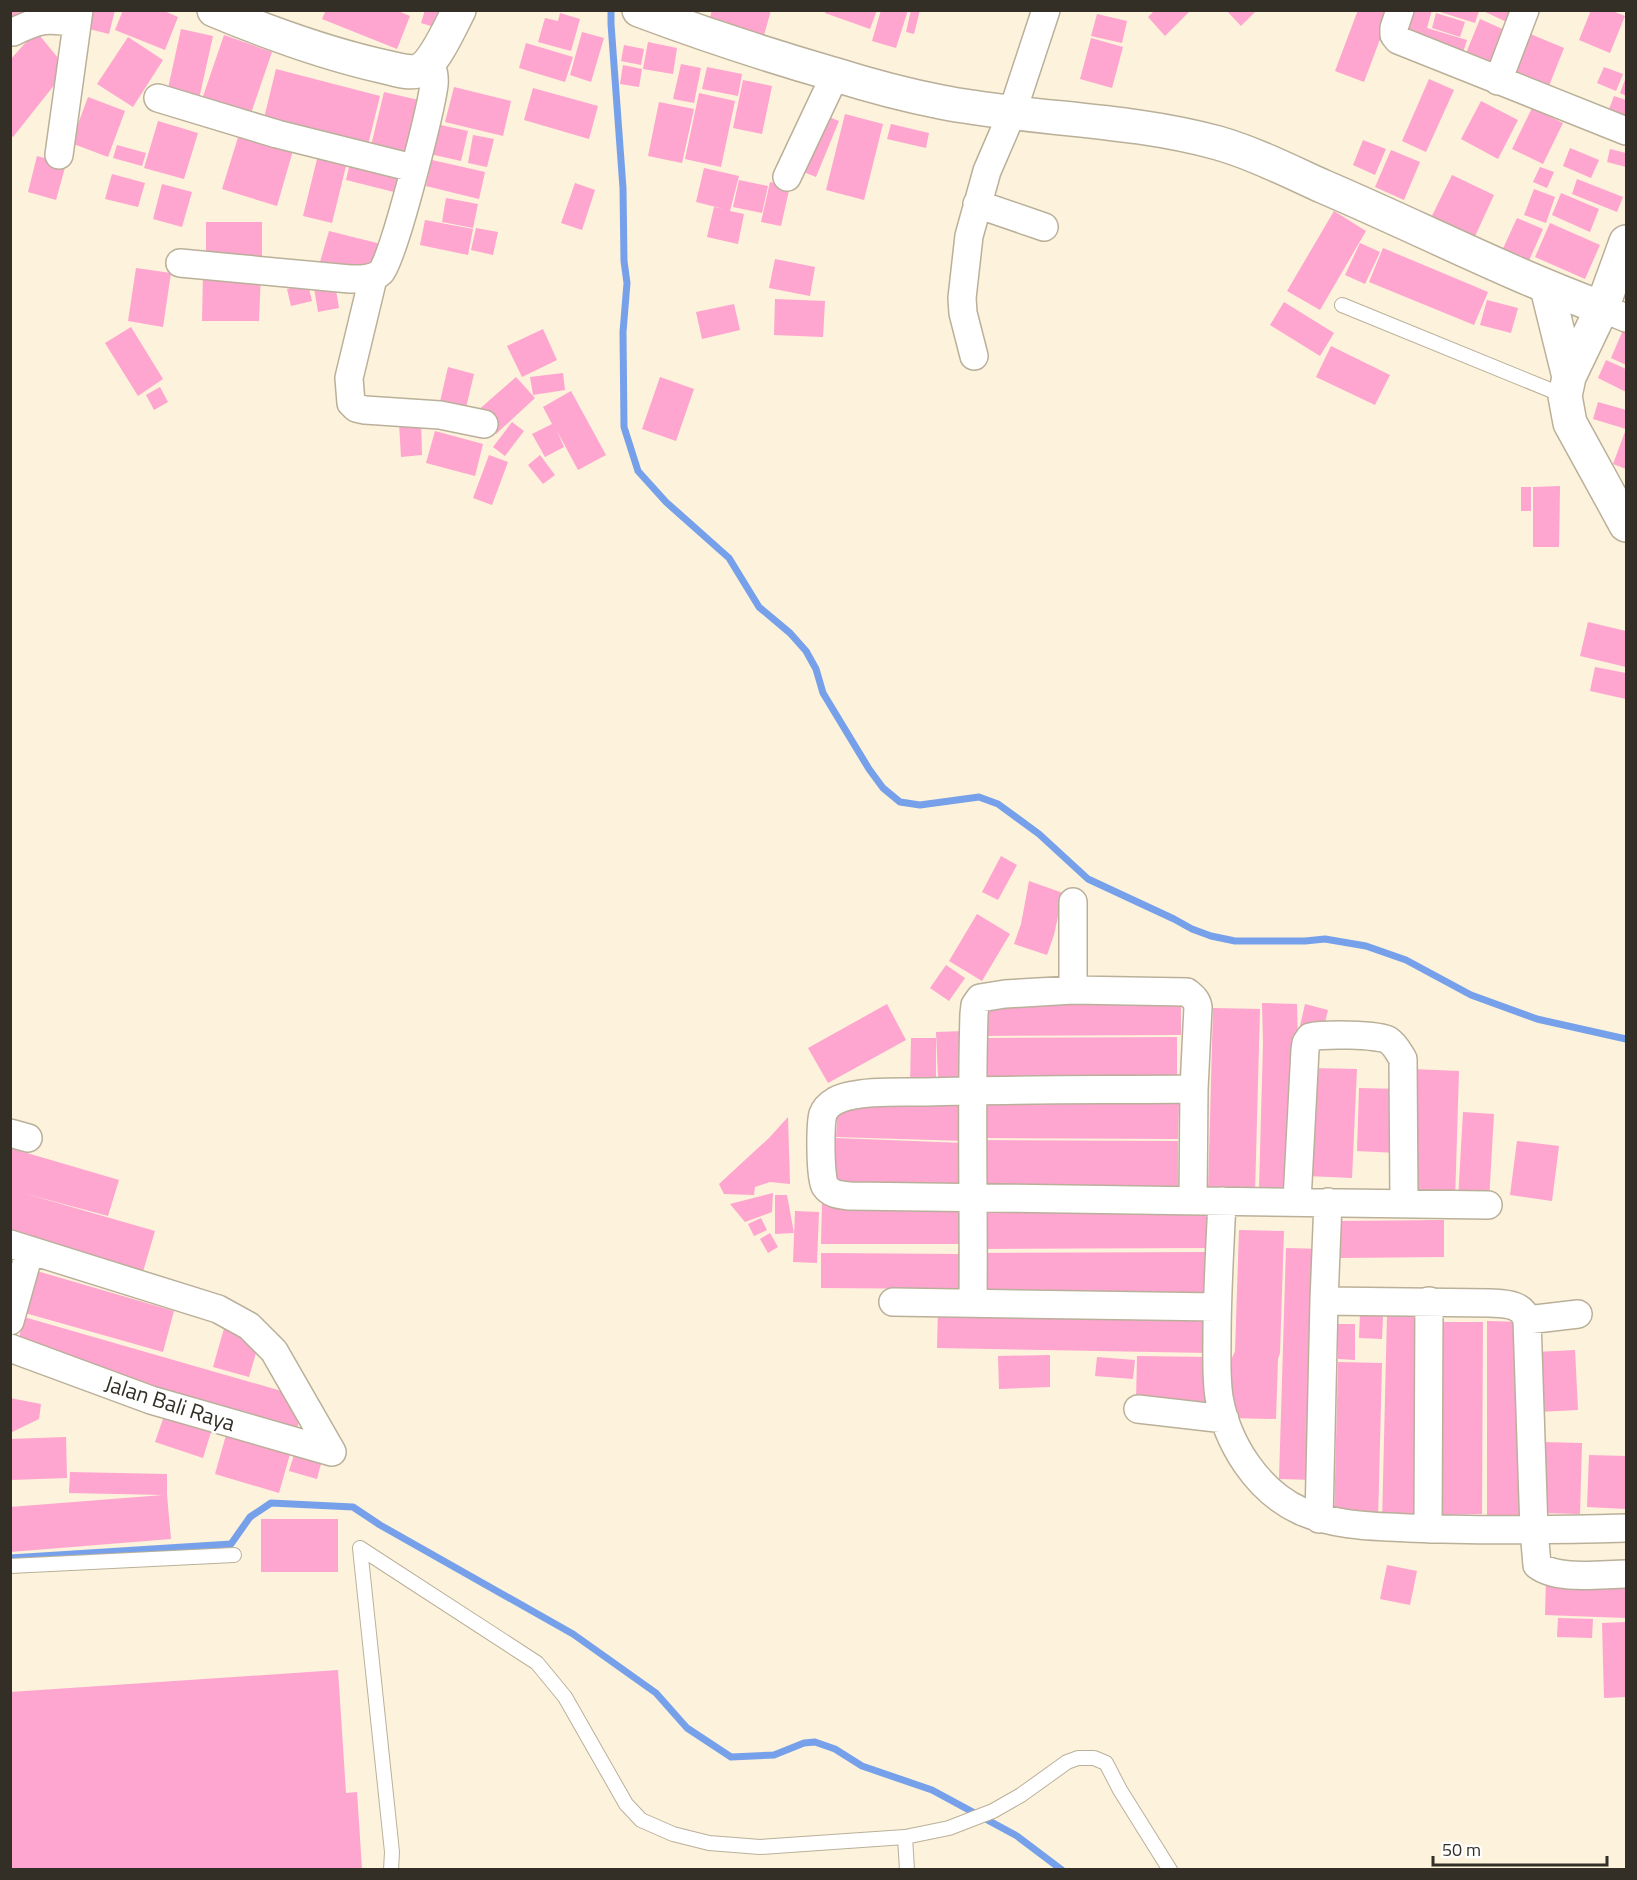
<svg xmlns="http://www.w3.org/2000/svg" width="1637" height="1880" viewBox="0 0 1637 1880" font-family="'Titillium Web',sans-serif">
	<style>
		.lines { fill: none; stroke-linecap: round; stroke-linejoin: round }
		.stream { stroke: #76a1ea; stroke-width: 7 }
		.building { fill: #fea5d0 }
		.lane-casing { stroke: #bab09a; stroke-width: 16 }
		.street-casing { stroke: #bab09a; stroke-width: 30 }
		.secondary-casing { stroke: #bab09a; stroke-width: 36 }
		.lane { stroke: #fff; stroke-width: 14 }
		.street { stroke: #fff; stroke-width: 27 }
		.secondary { stroke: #fff; stroke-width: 33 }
		.labels { text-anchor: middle; stroke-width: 5; stroke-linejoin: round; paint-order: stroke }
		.street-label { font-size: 22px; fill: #332f26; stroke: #fff }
	</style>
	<rect width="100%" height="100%" fill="#fdf2db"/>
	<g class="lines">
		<path class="stream" d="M611,10V24L623,188L624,261L627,283L623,332L624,427L638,471L666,502L729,558L759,607L790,633L806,651L816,669L823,693L869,769L883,788L900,802L920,805L979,797L998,804L1039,834L1088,879L1174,919L1192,929L1211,936L1235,941H1305L1325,939L1366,946L1406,960L1471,995L1537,1019L1626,1039
			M10,1558L231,1544L250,1517L271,1503L353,1507L380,1525L573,1634L656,1693L687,1728L731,1757L774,1755L804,1743L815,1742L835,1749L862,1766L932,1790L1017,1836L1062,1870"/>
	</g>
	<path class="building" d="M10,10H20L27,14L10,26Z
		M85,10H115L109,34L81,27Z
		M123,10H162L178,17L165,50L115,30Z
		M326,10H396L410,16L397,49L322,19Z
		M425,10H443L437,28L421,23Z
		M712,10H771L763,39L708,24Z
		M826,10H877L870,29L825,13Z
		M881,10H908L896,48L872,41Z
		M911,10H920L914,34L906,32Z
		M1155,10H1191L1165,36L1148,17Z
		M1226,10H1257L1241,26Z
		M1358,10H1391L1364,82L1335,71Z
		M1410,10H1432L1427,28L1467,40L1462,56L1404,30Z
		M1434,10H1476L1479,11L1475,23Z
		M1481,10H1518L1511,24Z
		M1591,10H1610L1625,16L1610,53L1579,40Z
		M560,13L580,19L571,51L538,42L545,18L558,21Z
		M1436,13L1465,22L1460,37L1432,28Z
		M1097,14L1127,21L1122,43L1091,36Z
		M1480,19L1507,31L1491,70L1464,58Z
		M181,29L213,36L199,99L167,93Z
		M36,31L67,69L13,137L10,135V60Z
		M582,32L604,38L591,82L570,75Z
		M1528,33L1564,48L1547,91L1510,76Z
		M224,35L272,52L248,122L200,105Z
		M128,37L163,60L133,107L97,84Z
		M1091,38L1123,47L1112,88L1080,79Z
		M648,42L677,48L673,74L643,69Z
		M526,43L573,57L565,82L519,68Z
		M624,45L644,49L641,65L621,61Z
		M681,64L701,68L694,103L673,99Z
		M623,65L642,69L639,87L620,84Z
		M707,67L742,74L738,96L702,89Z
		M1604,67L1623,74L1616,91L1597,83Z
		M276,69L380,96L367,149L263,122Z
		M1626,77V96L1620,93Z
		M1429,79L1454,90L1426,152L1402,141Z
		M743,80L772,86L762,134L733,128Z
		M454,87L511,101L503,136L445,122Z
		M533,88L598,106L589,139L524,120Z
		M384,92L423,101L408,159L370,150Z
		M699,93L735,101L721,167L685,159Z
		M1614,96L1626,100V125L1606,117Z
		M88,97L125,111L108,157L71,143Z
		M1481,101L1518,120L1498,159L1461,139Z
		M659,102L694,109L682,163L648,156Z
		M1532,108L1563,123L1543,164L1512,149Z
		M845,114L883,124L864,200L826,190Z
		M824,115L839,121L816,177L801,171Z
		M158,121L198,133L184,179L144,168Z
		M427,122L468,131L461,161L421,152Z
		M891,124L929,133L926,148L887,139Z
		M240,131L294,147L277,206L222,189Z
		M473,135L494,139L487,167L468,163Z
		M1363,140L1386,149L1375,175L1353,165Z
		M117,145L146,153L142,166L113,158Z
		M1570,148L1599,160L1591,178L1563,166Z
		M1610,149L1626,153V167L1607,162Z
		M1391,150L1420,162L1404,200L1375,187Z
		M319,151L348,158L332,223L303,216Z
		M37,156L66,164L56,200L28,192Z
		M351,158L404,172L398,193L346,180Z
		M432,160L485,172L479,199L426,186Z
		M1540,167L1554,172L1547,188L1533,182Z
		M704,168L739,176L730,211L744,214L738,244L707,237L714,207L724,209L696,202Z
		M112,174L145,183L138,207L105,199Z
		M1452,175L1494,195L1471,245L1428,224Z
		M1577,179L1623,197L1617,212L1572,194Z
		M739,180L768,186L762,213L733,207Z
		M770,182L790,186L781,226L761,222Z
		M575,183L595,190L582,230L561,223Z
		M162,184L192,192L182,227L153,219Z
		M1534,189L1555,197L1546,223L1524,215Z
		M1561,193L1599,209L1590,232L1552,215Z
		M446,198L478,204L473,228L442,222Z
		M1334,211L1366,231L1320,310L1287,291Z
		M1517,218L1543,229L1527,265L1501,253Z
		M425,220L473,229L468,255L420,245Z
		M206,222H262V256L206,257Z
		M1550,223L1600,245L1585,279L1535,257Z
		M476,228L498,232L493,255L471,250Z
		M329,231L381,244L373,276L320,262Z
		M1360,243L1380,252L1365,284L1345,275Z
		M1383,248L1488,292L1474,325L1369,282Z
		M775,259L815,267L810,296L769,288Z
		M136,268L171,273L163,327L128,321Z
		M203,272H261L259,321H202Z
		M308,284L312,301L291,306L287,289Z
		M335,284L339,308L318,312L314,288Z
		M775,299L825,301L823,337L774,335Z
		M1487,300L1518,308L1511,333L1480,325Z
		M1284,302L1334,333L1320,356L1270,325Z
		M734,304L740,330L702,339L696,312Z
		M131,327L163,379L138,396L105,343Z
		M543,329L557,360L522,377L507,346Z
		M1623,330L1626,332V365L1611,358Z
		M1331,346L1390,375L1375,405L1316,377Z
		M1606,360L1626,369V392L1598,378Z
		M448,367L474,374L465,412L439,406Z
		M563,373L565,390L533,395L530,377Z
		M516,377L535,398L496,434L476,412Z
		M660,377L694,389L676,441L642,429Z
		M160,387L168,402L154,410L146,395Z
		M571,391L606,455L578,470L557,431L564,447L545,457L532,434L552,424L543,407Z
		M1598,402L1626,410V429L1593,419Z
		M421,422L422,455L401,457L399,423Z
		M512,422L524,431L505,456L493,447Z
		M1626,429V469L1613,464Z
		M435,431L483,444L475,476L426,463Z
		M489,455L508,462L492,505L473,498Z
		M540,455L555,475L543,484L528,465Z
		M1560,486L1559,547H1533V487Z
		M1521,487H1531V511H1521Z
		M1588,622L1626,631V667L1580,656Z
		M1595,667L1626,673V699L1590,691Z
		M1001,856L1017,865L998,900L982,892Z
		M1029,881L1063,893L1054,935L1047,955L1014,944L1021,924Z
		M977,914L1010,934L982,981L949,961Z
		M946,965L965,978L949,1001L930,988Z
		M983,998H1181V1035L983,1036Z
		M1262,1003L1297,1004L1298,1044L1294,1190L1259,1189L1263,1043Z
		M887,1004L906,1040L828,1083L808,1048Z
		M1305,1004L1328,1010L1323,1031L1300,1026Z
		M1213,1008L1260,1009L1255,1193L1208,1192Z
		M965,1031L966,1077L938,1078L936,1032Z
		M1177,1037V1081L983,1082V1038Z
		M911,1038H936V1083H910Z
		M1312,1068L1357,1069L1352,1178L1307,1176Z
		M1413,1069L1459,1071L1455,1201L1409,1199Z
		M1359,1088L1400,1089L1397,1153L1357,1151Z
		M966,1101L965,1141L836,1137L838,1103Z
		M981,1101L1179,1103L1178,1139L980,1138Z
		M1463,1112L1494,1114L1489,1201L1458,1200Z
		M788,1117L790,1184L770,1182L755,1187L754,1195L724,1194L719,1184L769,1138Z
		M836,1138L964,1143L963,1188L834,1184Z
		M981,1140L1178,1141V1190L981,1188Z
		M1517,1141L1559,1146L1552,1201L1510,1195Z
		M10,1148L119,1180L108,1216L23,1193L155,1231L142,1275L10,1237Z
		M773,1193L772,1212L745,1222L730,1204Z
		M775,1195H787L794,1233L775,1234Z
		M822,1203L960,1204V1244H821Z
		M1209,1203V1248L980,1249V1204Z
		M795,1211L819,1212L817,1263L793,1262Z
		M761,1218L767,1230L754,1236L748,1224Z
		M1444,1220V1257L1340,1258L1339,1221Z
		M1239,1230L1284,1231L1280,1353L1278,1359L1276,1419L1230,1418L1232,1358L1235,1351Z
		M770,1233L778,1247L768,1253L760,1239Z
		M1286,1248L1322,1249L1314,1480L1279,1479Z
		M1209,1252V1296L980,1297L981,1253Z
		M821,1253L960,1254L959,1289L821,1288Z
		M37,1271L174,1311L163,1352L25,1313Z
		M938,1310L1210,1315L1209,1353L937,1348Z
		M1360,1314L1383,1316L1382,1339L1359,1338Z
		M1387,1315L1427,1316L1422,1523L1382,1522Z
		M24,1317L292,1394L302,1408L295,1438L17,1347Z
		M1487,1321L1525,1322V1517L1487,1516Z
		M1440,1322H1483L1482,1514L1439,1515Z
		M1338,1324H1355V1360L1338,1359Z
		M225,1325L258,1346L249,1377L213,1367Z
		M1575,1350L1578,1410L1537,1412L1535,1352Z
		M1050,1355V1387L999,1389L998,1356Z
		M1137,1356L1209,1357L1208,1402L1136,1401Z
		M1097,1357L1135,1360L1133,1379L1095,1376Z
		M1338,1362L1382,1363L1378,1522L1334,1521Z
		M10,1398L41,1404L39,1419L10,1433Z
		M164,1416L211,1432L203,1458L155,1442Z
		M228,1428L292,1447L279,1493L215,1474Z
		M66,1437L67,1478L10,1480V1439Z
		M1542,1442L1582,1443L1580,1514L1541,1513Z
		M296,1448L323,1456L317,1479L289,1471Z
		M1589,1455L1626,1456V1509L1587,1507Z
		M70,1472L167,1474V1495L171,1539L10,1552V1507L163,1495L69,1493Z
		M261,1519H338V1572H261Z
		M1387,1565L1417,1571L1410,1605L1380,1599Z
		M1546,1578L1626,1581V1618L1545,1615Z
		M1558,1618L1593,1619L1592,1638L1557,1637Z
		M1626,1622V1697L1604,1698L1602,1623Z
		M338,1670L346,1793L357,1792L362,1869H10V1692Z"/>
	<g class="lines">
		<defs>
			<path id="lane" d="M1342,305L1565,396
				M360,1548L537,1663L565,1697L626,1804L641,1820L673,1834L709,1843L760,1847L905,1837L949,1828L993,1811L1021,1795L1067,1762L1078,1758H1094L1106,1763L1120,1790L1170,1870
				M360,1548L392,1852L391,1870
				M10,1566L234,1555
				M905,1837L907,1870"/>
			<path id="street" d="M1400,10L1394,28V35L1398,40L1626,131
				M10,31L13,32C40,19 47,18 76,23
				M1498,81L1525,10
				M158,98L277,134L413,168
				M59,155L79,10
				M787,177L835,75
				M977,204L1044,227
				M180,263L350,279C361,279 373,280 381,272C393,262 431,108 434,85C435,76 433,70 430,62
				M373,278L349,378L351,403L356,408L365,410L440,415L484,424
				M1602,308L1626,318
				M974,356L963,313L962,298L969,236L987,171L1012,113L1046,10
				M1073,990V902
				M1194,1089C1104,1090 1015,1089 925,1092C902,1092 855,1090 835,1101C830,1104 825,1108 823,1114C820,1124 820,1178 825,1186C831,1195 841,1195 850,1196L1488,1205
				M10,1133L28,1138
				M1222,1201C1220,1247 1217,1292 1217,1338C1217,1357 1216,1378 1219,1397C1227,1443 1257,1491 1301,1511C1335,1526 1372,1526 1408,1528C1481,1531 1554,1530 1626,1528
				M1297,1201L1305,1050L1306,1043L1310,1037C1322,1034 1378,1034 1388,1040C1395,1044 1399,1053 1403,1059L1404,1203
				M10,1244L218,1309L249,1326L274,1351L332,1452
				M1324,1301L1490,1303C1505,1304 1522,1303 1527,1320L1534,1530L1537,1565C1558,1581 1601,1574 1626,1574
				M893,1302L1217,1307
				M973,1303C974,1207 971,1110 974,1014L975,1005L980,998L1005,994L1073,990L1187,992C1193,997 1197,1000 1198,1007L1194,1089L1193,1200
				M1527,1320L1578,1314
				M10,1321L30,1250
				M10,1348L151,1400L332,1452
				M1138,1409L1225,1419
				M1319,1519L1324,1301L1328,1202
				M1428,1529L1429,1301"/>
			<path id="secondary" d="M214,10C269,33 324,53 381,66C392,68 407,74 418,71C434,65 451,25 459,10
				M639,10C703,34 767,55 833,74C868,85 905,95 941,102C1033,120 1127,118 1218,143C1253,153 1289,171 1322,186C1416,226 1507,273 1602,308
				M1626,242L1602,308L1569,377L1565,396L1570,423L1626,525
				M1547,288L1569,377"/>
		</defs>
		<use href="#lane" class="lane-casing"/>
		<use href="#street" class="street-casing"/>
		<use href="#secondary" class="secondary-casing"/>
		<use href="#lane" class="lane"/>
		<use href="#street" class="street"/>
		<use href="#secondary" class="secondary"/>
	</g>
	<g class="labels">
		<g class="street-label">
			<text transform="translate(170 1403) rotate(18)" y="8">Jalan Bali Raya</text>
		</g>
	</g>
	<rect width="1637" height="1880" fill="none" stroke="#332f26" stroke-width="24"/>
	<path d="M1433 1856v9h174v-9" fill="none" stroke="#332f26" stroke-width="3"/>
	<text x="1442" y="1856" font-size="18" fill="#332f26" stroke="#ffffff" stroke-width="4.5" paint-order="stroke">50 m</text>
</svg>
